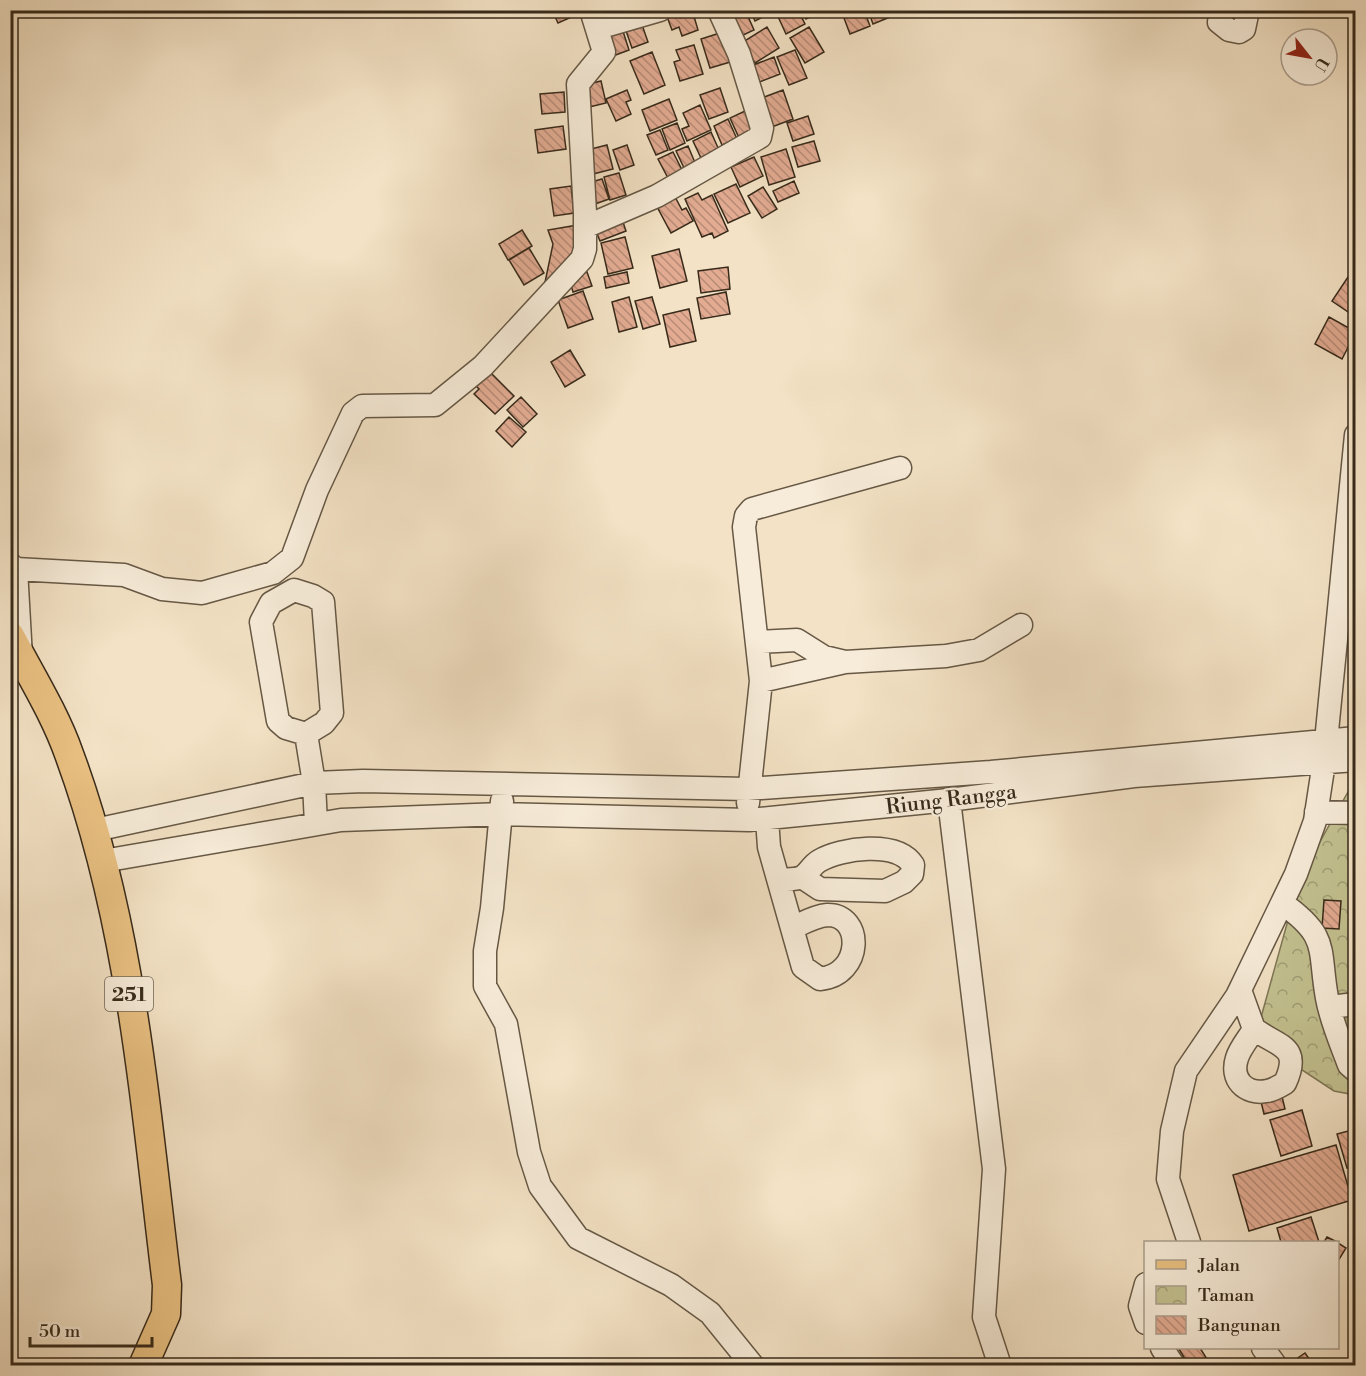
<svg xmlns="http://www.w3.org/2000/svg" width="1366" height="1376" viewBox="0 0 1366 1376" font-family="'Libre Bodoni',serif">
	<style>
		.park { fill: url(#park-crowns); stroke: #7d7655; stroke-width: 1.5 }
		.building { fill: url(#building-back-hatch); stroke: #372a1a; stroke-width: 1.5 }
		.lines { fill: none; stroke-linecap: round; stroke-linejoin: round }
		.minor-casing { stroke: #665845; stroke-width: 25 }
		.major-casing { stroke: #372a1a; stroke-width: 31 }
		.minor { stroke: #f7ecd9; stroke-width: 22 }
		.major { stroke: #eac182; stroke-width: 28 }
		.labels { text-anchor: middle; stroke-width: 4.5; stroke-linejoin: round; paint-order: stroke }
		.shield { fill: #f7ecd9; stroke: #716453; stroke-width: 1.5 }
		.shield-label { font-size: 20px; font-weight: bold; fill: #372a1a }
		.street-label { font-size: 21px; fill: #372a1a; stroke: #f7ecd9 }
	</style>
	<defs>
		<pattern id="park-crowns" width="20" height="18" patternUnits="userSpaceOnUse" patternTransform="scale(1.5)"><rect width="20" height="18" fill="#c3c190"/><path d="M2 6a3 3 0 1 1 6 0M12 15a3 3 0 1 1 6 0" fill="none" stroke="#9f9d75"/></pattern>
		<pattern id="building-back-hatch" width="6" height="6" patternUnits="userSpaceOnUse" patternTransform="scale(1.5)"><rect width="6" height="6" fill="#e2ab92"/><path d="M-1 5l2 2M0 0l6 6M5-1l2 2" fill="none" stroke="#b88b76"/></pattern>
	</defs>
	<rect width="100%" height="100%" fill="#f3e2c5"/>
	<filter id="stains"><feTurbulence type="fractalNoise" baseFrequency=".00333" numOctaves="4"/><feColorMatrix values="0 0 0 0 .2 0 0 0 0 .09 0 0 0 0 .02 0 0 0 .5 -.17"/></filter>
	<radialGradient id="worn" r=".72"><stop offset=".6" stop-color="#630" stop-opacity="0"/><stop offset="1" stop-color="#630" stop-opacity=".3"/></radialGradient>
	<path class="park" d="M1348,792H1355V1095L1334,1091L1255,1039L1300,877Z"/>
	<path class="building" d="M552,10H582L583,12L558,23Z
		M678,10L680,18L693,13L698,30L682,36L679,27L672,30L666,14Z
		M739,10H745L754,30L739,37L729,15Z
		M750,10H772L773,12L755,21Z
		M775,10H798L805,24L786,34Z
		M802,10H825L806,19Z
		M841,10H864L870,26L850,34Z
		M868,10H893L895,15L873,24Z
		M640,19L648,42L632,48L624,25Z
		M621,25L629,50L613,56L604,30Z
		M767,27L779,48L755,63L743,42Z
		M809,27L824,52L805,63L790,38Z
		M720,33L737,60L710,68L701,39Z
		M694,45L703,74L680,81L674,62L680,60L676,50Z
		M795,50L807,78L789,85L777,57Z
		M652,52L665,85L644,94L630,61Z
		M774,57L780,74L757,83L751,66Z
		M601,81L606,103L585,108L580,86Z
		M720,88L728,112L709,119L700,95Z
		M627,90L631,100L626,102L631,114L616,121L606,99Z
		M783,90L793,119L769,128L759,99Z
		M564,92L565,112L542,114L540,94Z
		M669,99L677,120L650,131L642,110Z
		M700,105L711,130L687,141L682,129L689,126L683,113Z
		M745,111L755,133L740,140L730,118Z
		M808,116L814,134L793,141L787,123Z
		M728,119L737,139L722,145L714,126Z
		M677,123L685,143L670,150L662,129Z
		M563,126L566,149L538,153L535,130Z
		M660,130L668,150L656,155L647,135Z
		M711,132L719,150L701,158L693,141Z
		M814,141L820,161L798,167L792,147Z
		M607,145L613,169L593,174L587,150Z
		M627,145L634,165L620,170L613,150Z
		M688,146L696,165L685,170L676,151Z
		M786,149L795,177L769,185L761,157Z
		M673,152L682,170L668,178L658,159Z
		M754,157L763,176L740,187L731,167Z
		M619,173L626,195L610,200L604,177Z
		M602,179L609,199L595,204L588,183Z
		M794,181L799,193L778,202L773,191Z
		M736,184L750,213L728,223L714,194Z
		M571,186L574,213L554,216L550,189Z
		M763,187L777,209L762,218L748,196Z
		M673,193L682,210L686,208L693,221L671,233L655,203Z
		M698,193L702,200L712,195L728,231L714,238L712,233L702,237L685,199Z
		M621,216L626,231L600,241L594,226Z
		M578,225L579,254L544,287L553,244L548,230Z
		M522,230L532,246L508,260L499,244Z
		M625,237L633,268L608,274L601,243Z
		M529,248L544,273L524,285L509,260Z
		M679,249L687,281L660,288L652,256Z
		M728,267L730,289L701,293L698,271Z
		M587,272L592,286L573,292L569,278Z
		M627,272L629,283L606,288L604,277Z
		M1348,277L1356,282L1354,316L1332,301Z
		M583,291L593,319L568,328L558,300Z
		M726,292L730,314L701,319L697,298Z
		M629,297L637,327L619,332L612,302Z
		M652,297L660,324L643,329L635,301Z
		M689,309L696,341L670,347L663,315Z
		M1329,317L1356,332L1342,359L1315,344Z
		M570,350L585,375L565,387L551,362Z
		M487,369L514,396L495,414L474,394L479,389L473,383Z
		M521,397L537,414L523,427L507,410Z
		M509,417L526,432L512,447L496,431Z
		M1324,900L1341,901L1339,929L1322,928Z
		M1278,1080L1285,1109L1264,1114L1257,1085Z
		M1302,1110L1312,1146L1281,1156L1270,1120Z
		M1356,1129V1166L1347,1168L1337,1134Z
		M1336,1145L1352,1200L1249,1231L1233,1175Z
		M1311,1217L1319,1242H1281L1277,1228Z
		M1327,1237L1337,1242H1324Z
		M1338,1243L1346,1248L1338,1261Z
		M1181,1348H1200L1207,1359L1197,1366H1189L1179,1349Z
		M1305,1353L1314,1366H1290L1289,1364Z
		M1212,1360L1216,1366H1203Z"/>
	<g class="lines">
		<defs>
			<path id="minor" d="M1221,10L1219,22L1229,30L1239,32L1244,29L1248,10
				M598,28L660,10
				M585,227L657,196L760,137L762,128L739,54L719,10
				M10,564L16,569L124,575L162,589L202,593L273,573L292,558L317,490L353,413L362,406L435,405L483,366L582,259L585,249V213L578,84L604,52L591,10
				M16,569L21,657
				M758,642L797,640L824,657L845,662
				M761,681L845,662L946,656L979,650L1021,625
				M306,734L324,723L332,713L323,602L313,596L294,590L271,603L261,622L278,721L286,728L306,734L314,783L316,824
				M949,800L994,1169L984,1317L1000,1366
				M502,801L492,908L485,951V986L506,1024L529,1152L540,1186L578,1238L671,1285L710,1313L753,1366
				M748,803L761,681L744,527L746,516L752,509L900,468
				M1316,812L1356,813
				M767,819L769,847L803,967L820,979C863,975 864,914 827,915C815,916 803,923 792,928
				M95,830L314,783L363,781L747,789L991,772L1356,738
				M103,861L341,820L502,814L749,820L949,800L1134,776L1356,760
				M779,880C785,879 796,880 802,877C808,874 812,865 819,861C841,848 897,840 913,865L912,874L904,882L885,891L820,889L802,877
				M1282,903C1330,937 1318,948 1327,998C1331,1021 1341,1043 1349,1065L1356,1071
				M1240,990L1254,1029C1279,1047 1302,1046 1285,1083C1280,1086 1273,1090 1267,1091C1245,1095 1230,1079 1237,1058C1240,1048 1249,1038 1254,1029
				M1330,1007L1356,1004
				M1189,1242L1168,1179L1172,1131L1186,1071L1237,996L1296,874L1315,821L1324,762L1356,435
				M1146,1284L1140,1306L1146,1323
				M1162,1348L1174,1366
				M1263,1348L1276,1366"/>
			<path id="major" d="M10,636C30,674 55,714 69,754C132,924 145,1107 167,1285L166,1314L143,1366"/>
		</defs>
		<use href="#minor" class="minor-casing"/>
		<use href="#major" class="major-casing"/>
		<use href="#minor" class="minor"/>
		<use href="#major" class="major"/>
	</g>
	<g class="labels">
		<rect class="shield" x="105" y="977" width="48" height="34" rx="4.5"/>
		<g class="shield-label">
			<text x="129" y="1001">251</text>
		</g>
		<g class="street-label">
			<text transform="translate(951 799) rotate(-7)" y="7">Riung Rangga</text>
		</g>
	</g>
	<rect width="1366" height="1376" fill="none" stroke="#f3e2c5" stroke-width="36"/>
	<rect x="12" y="12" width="1342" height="1352" fill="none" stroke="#372a1a" stroke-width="3"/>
	<rect x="18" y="18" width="1330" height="1340" fill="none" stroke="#372a1a" stroke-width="1.5"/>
	<rect x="1144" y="1241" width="195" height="108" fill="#f7ecd9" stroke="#aa9e8d" stroke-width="1.5"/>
	<rect x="1156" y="1260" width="30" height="9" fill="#eac182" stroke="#aa9e8d" stroke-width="1.5"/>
	<text x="1198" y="1271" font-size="18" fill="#372a1a">Jalan</text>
	<rect x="1156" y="1286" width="30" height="18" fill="url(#park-crowns)" stroke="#aa9e8d" stroke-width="1.5"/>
	<text x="1198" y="1301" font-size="18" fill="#372a1a">Taman</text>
	<rect x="1156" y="1316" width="30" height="18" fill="url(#building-back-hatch)" stroke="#aa9e8d" stroke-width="1.5"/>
	<text x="1198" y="1331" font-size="18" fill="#372a1a">Bangunan</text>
	<g transform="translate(1309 57) rotate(121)"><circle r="28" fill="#f7ecd9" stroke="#aa9e8d" stroke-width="1.5"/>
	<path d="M0-4.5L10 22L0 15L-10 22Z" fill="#8f2418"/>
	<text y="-9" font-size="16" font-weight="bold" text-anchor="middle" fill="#372a1a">U</text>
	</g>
	<path d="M30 1337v9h122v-9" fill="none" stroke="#372a1a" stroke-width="3"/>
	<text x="39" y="1337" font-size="18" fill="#372a1a" stroke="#f7ecd9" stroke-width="4.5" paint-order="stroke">50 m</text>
	<rect width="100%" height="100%" filter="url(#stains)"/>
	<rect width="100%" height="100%" fill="url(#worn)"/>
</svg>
